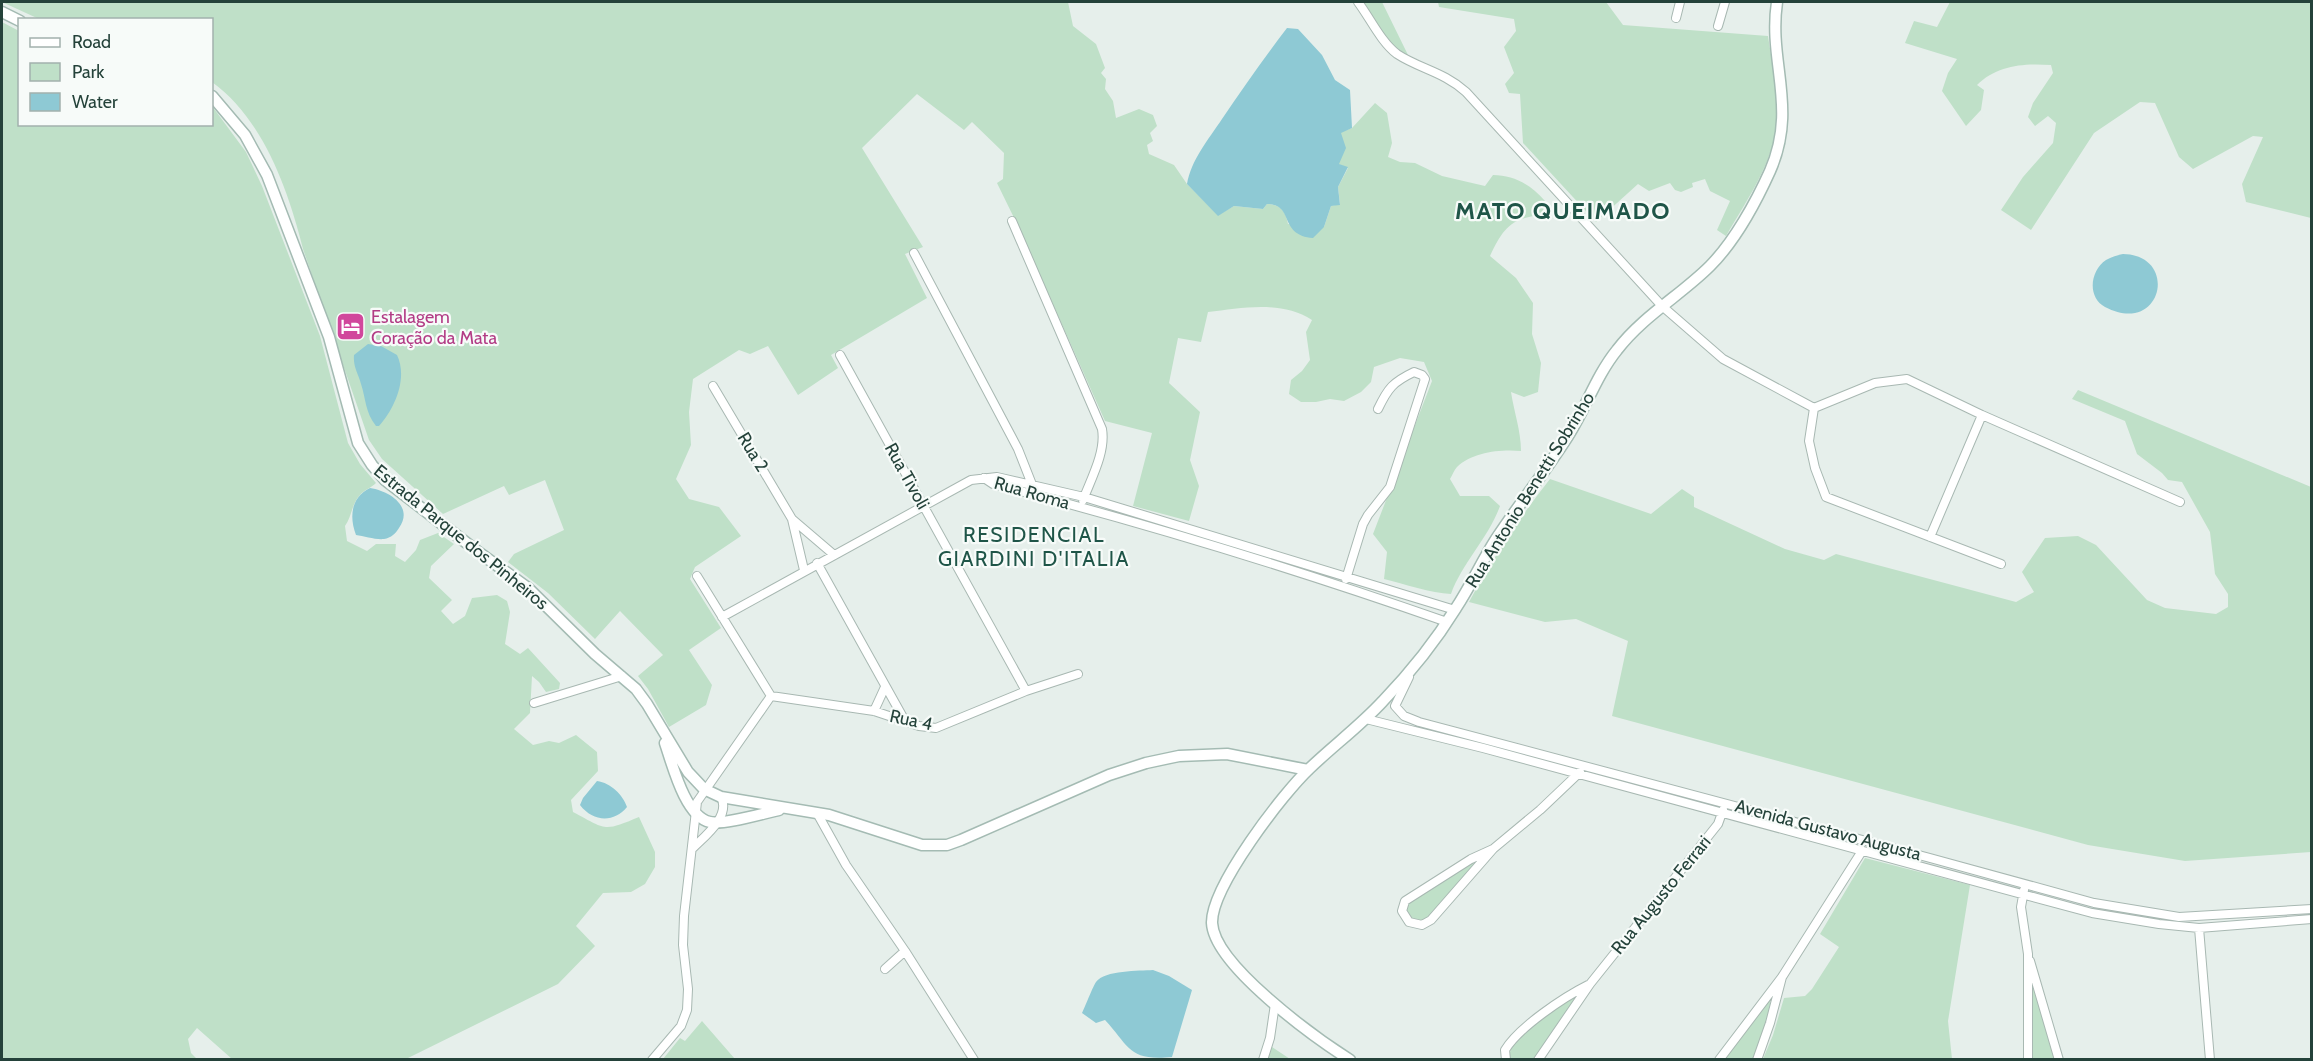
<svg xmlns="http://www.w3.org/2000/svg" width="2313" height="1061" viewBox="0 0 2313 1061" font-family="Cabin,sans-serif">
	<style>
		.green { fill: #bfe0c8 }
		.water { fill: #8ec9d4 }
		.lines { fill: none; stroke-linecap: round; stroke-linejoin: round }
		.street-casing { stroke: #a8b8b2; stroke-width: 10 }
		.secondary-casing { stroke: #a4bbb3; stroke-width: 13 }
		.street { stroke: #fff; stroke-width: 8 }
		.secondary { stroke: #fff; stroke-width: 10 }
		.labels { text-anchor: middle; stroke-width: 4.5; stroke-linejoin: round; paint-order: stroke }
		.hotel-label { font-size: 18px; fill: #b23c85; stroke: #f7fbf9; text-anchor: start }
		.street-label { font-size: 18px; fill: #24423a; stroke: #f7fbf9 }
		.quarter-label { font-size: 21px; letter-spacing: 1.5px; fill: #1f5548; stroke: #f7fbf9 }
		.district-label { font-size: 24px; font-weight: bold; letter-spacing: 1.5px; fill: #1f5548; stroke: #f7fbf9 }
	</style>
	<rect width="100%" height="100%" fill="#e6efeb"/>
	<path class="green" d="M2,2H1068L1073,26L1096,44L1105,68L1101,73L1106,79L1105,89L1113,101L1116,118L1139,109L1153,115L1157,126L1150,133L1153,141L1147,145L1149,154L1174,165L1187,184L1218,215L1234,206L1263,209L1267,204C1281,204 1286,212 1288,224L1324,227L1331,206L1340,204L1338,187L1348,168L1338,164L1341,132L1352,128L1375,103L1387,113L1392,143L1388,157L1400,162L1415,163L1442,176L1485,186L1493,175C1514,175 1531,185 1545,201L1542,215C1510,218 1503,229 1490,256L1516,278L1533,303L1532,334L1541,363L1538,392L1524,397L1511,392C1514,412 1521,431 1521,451C1501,449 1472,452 1457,467C1454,470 1452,476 1450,479L1460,496H1489L1500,506C1489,537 1462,563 1451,594C1431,593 1404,584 1384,579L1387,552L1373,534L1432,381L1424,362L1400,358L1374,367L1371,382L1361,392L1344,401L1330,399L1316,402H1301L1289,394L1291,380L1302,371L1310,360L1306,332L1312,320C1281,300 1242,308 1208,312L1201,342L1178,338L1169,383L1200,412L1190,460L1199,486L1189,521L1133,506L1152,433L1105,421L1019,228L997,183L1003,179L1004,153L972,122L964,130L917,94L862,148L923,247L905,254L927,298L831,355L838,368L798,395L768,346L750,354L739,350L693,379L689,412L691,445L676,479L689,499L719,507L741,536L695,567L690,579L721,628L689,650L712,685L706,705L669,727L648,689L638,676L663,655L620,611L595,639L548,593L508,562L514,554L564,530L545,480L509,495L504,486L443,514L382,459L369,440L303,249C288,189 263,119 212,82V20L39,19Z
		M1361,2H1382L1408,55L1397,51L1392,46Z
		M1438,2H1606L1623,25L1768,36C1771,59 1778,82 1778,105C1780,153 1750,195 1726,236L1717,230L1730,201L1710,191L1705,179L1692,183L1693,187L1681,192L1675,190L1670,183L1649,191L1638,184L1596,222L1523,143L1520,94L1509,93L1505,84L1514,73L1504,47L1516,31L1514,19L1439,7Z
		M1950,2H2311V218L2246,202L2242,184L2263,137L2253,136L2193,169L2179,157L2155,103L2140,102L2094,133L2031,230L2001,210L2023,177L2053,143L2056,123L2048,116L2035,126L2028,117L2033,103L2053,73L2051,65C2024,63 1997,65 1977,85L1984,90L1981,110L1966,126L1942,91L1948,73L1957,59L1905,43L1914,21L1937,27Z
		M2,22L19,31L20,124H212V106L246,152L262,186L320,336L348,443L360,464L376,483C371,488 364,490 360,495C352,503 352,516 345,526L347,541L367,551L376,544H396L395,556L405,562L416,550L420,540L438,533L454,544L431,566L429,578L452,600L441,611L453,624L465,616L472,598L497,595L507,601L510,612L505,644L520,654L528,648L560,683L559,689L546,692L539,682L532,676L530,713L514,729L533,745L549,741L559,743L576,735L597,752L598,771L571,800L573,812C607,830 603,832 639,817L655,852V867L645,884L631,892L603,893L576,926L595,946L558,984L406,1059H232L197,1028L188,1039L191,1053L197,1059L2,1060Z
		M2078,390L2311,487V852L2185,861L2088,845L1612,716L1628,641L1576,619L1545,622L1469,602C1493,558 1519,518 1550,479L1651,514L1682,489L1694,497V507L1785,549L1824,560L1836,554L2016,602L2034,592L2022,572L2045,538L2078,536L2096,545L2147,600L2165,608L2216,614L2228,607V594L2215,574L2210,532L2182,482L2168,480L2162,473L2137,454L2125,421L2072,399Z
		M1865,858L1970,885L1948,1021L1952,1059H1763L1773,1035L1784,998L1805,996L1812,989L1839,947L1820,934Z
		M1479,859L1429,918L1422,922C1411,920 1405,914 1407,903Z
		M2031,977L2054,1059H2032Z
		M1581,992L1535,1059H1509C1505,1039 1564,1002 1581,992Z
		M1771,998L1768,1017L1753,1059L1724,1060Z
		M702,1021L735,1059H663L680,1038L685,1041Z
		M1272,1047L1290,1059L1266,1060Z"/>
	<path class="water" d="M1287,28L1298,29L1322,55L1335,80L1350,90L1352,128L1341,133L1346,148L1339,164L1348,167L1338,187L1340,205L1331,206L1324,227L1313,238C1278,235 1295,204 1267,204L1263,209L1234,206L1218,216L1187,184C1191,160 1208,140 1222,119C1243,88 1264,58 1287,28Z
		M2123,254C2180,255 2162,337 2105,307C2087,297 2090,271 2106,260C2111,257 2118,255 2123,254Z
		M368,344L381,346L397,355C408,378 395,408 379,426H376C365,412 366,399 361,384C358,373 353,367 354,355Z
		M370,488C390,491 414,507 399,528C396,533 391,538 384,539C376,540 364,536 356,535C349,517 351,497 370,488Z
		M597,781C611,783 623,795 627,807C614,823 593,822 580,805L583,798Z
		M1153,970L1169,976L1192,990L1172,1057C1128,1061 1130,1047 1105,1020L1096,1023L1082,1013C1086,1005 1093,986 1096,982C1105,970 1139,971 1153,970Z"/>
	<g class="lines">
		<defs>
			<path id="street" d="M1358,2C1370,18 1381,42 1397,54C1420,69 1444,72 1466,92L1662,306L1723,359L1814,408
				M1676,18L1680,2
				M1718,26L1725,2
				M1012,221L1102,429C1106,452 1091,479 1083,500
				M914,253L1018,449L1033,487
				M840,355L1026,691
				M713,386L792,519L804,570
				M984,478L993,484C1146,523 1298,570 1447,622
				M792,519L833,554
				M1930,537L1982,415
				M817,563L905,721
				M2001,564L1826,497L1815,468L1809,441L1814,408L1875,383L1907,379L1982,415L2180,502
				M697,576L771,696
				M1346,579L1363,524L1368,515L1390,487L1425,379L1422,375L1414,372C1393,382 1388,388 1378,409
				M722,617L971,480L997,477L1084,497L1455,610
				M1409,677L1395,706L1404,716L1419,722L1930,858L2094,903L2179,917L2312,909
				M771,696L874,711L919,726L936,728L1026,691L1078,674
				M534,703L622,676
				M874,711L885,687
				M1366,719L1483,748L2092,913L2159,924L2199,928L2312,919
				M817,813L846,865L905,951L885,969
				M693,848C705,836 731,816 721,797
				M1493,849L1471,859L1405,901L1402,911L1409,922L1422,925L1431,920L1493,849L1540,810L1580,772
				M2024,890L2021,907L2028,954V1060
				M2199,928L2210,1060
				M905,951L974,1060
				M2030,961L2059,1060
				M1782,977L1862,851
				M652,1060L681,1026L687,1010L688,989L683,945L684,916L697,802L771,696
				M1263,1060L1270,1038L1275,1004
				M1506,1060L1505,1050C1519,1027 1564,997 1588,985
				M1538,1060L1590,984L1718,824L1723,810
				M1719,1060L1782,977L1770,1023L1757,1060"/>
			<path id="secondary" d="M2,12L20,21
				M212,96L245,135L267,175L329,337L358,443L372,465L385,480L477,551L528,588L595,654L636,689L647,704L688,772L704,789L721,797L829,815L922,845H947L961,840L1109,775L1146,763L1179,756L1227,754L1308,770
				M665,743C672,763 685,817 710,822C724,825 764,813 779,810
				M1350,1060C1314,1037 1214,965 1212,923C1211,887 1283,793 1310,768C1334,745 1360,726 1383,701C1411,672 1435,642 1456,608C1471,585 1482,561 1496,539C1519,504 1546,471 1568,436C1586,408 1596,376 1617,350C1643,316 1681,295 1710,266C1734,242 1756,202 1770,171C1798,107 1768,63 1777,2"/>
		</defs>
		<use href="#street" class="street-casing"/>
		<use href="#secondary" class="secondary-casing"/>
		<use href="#street" class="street"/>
		<use href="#secondary" class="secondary"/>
	</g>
	<defs>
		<symbol id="hotel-square" viewBox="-11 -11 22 22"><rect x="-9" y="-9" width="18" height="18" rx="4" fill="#d1479c" stroke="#f7fbf9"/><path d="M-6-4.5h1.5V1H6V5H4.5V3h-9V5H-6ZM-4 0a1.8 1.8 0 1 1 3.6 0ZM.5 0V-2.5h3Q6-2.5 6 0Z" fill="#fff"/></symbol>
	</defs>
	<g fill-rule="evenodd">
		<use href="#hotel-square" x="334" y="310" width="33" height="33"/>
	</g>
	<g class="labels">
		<g class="hotel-label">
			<text x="371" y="323">Estalagem<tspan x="371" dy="21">Coração da Mata</tspan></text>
		</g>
		<g class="street-label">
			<text transform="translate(753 452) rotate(59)" y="6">Rua 2</text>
			<text transform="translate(907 476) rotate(61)" y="6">Rua Tivoli</text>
			<text transform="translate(1530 490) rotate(-58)" y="6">Rua Antonio Benetti Sobrinho</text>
			<text transform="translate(1032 493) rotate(16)" y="6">Rua Roma</text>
			<text transform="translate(461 537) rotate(39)" y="6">Estrada Parque dos Pinheiros</text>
			<text transform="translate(911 720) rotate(12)" y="6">Rua 4</text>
			<text transform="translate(1828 830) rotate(15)" y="6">Avenida Gustavo Augusta</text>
			<text transform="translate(1661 895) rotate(-51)" y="6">Rua Augusto Ferrari</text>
		</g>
		<g class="quarter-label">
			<text x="1034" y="542">RESIDENCIAL<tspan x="1034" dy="24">GIARDINI D'ITALIA</tspan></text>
		</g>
		<g class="district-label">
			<text x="1563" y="219">MATO QUEIMADO</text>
		</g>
	</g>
	<rect width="2313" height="1061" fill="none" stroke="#24423a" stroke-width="6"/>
	<rect x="18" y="18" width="195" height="108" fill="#f7fbf9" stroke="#a3b1ad" stroke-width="1.5"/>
	<rect x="30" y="38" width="30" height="9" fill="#ffffff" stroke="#a3b1ad" stroke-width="1.5"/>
	<text x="72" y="48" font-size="18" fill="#24423a">Road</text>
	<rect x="30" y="63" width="30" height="18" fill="#bfe0c8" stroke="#a3b1ad" stroke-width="1.5"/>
	<text x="72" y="78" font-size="18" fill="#24423a">Park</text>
	<rect x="30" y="93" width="30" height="18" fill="#8ec9d4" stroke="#a3b1ad" stroke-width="1.5"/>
	<text x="72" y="108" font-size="18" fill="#24423a">Water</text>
</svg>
